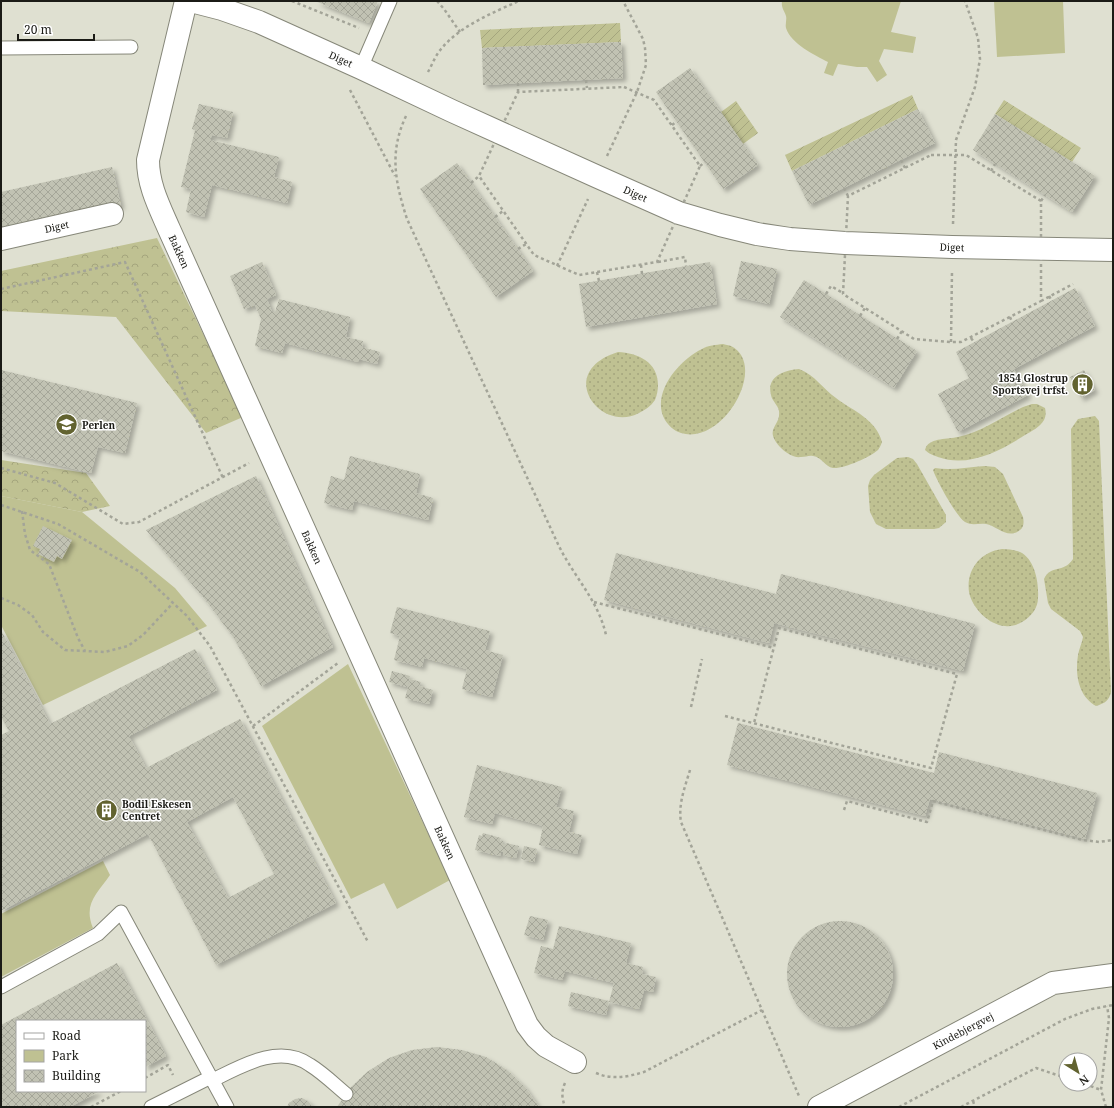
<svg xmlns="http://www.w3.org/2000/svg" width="1114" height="1108" viewBox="0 0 1114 1108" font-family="'Noto Serif',serif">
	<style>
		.grass { fill: url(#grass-dots) }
		.forest { fill: url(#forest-crowns) }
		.park { fill: #bfc192 }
		.garden { fill: url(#garden-furrows) }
		.building { fill: url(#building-cross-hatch); fill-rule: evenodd; filter: url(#shadow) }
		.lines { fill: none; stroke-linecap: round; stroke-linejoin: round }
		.lane-casing { stroke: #868779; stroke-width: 15 }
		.street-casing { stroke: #868779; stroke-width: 24 }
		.path { stroke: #a3a498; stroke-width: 2.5; stroke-dasharray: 3 3; stroke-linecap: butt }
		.lane { stroke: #fff; stroke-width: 13 }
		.street { stroke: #fff; stroke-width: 22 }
		.labels { text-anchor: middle; stroke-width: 3; stroke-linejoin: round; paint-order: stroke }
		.street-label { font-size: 10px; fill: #1b1b16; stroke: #fff }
		.poi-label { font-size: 10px; font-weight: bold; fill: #1b1b16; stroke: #fff; text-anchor: start }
	</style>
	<defs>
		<pattern id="grass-dots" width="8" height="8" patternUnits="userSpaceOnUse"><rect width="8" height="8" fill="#bfc192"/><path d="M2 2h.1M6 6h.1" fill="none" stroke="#a4a57d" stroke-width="1.8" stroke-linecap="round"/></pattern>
		<pattern id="forest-crowns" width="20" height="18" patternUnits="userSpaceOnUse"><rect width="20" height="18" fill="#bfc192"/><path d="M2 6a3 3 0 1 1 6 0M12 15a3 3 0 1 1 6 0" fill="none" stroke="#a4a57d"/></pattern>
		<pattern id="garden-furrows" width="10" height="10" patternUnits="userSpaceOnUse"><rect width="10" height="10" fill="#bfc192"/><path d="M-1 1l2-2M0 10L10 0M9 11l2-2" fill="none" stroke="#a4a57d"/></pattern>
		<pattern id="building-cross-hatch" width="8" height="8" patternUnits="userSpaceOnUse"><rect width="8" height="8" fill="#c1c2b3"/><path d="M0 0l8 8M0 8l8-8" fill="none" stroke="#a5a699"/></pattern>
		<filter id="shadow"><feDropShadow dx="3.5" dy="3.5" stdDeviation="2" flood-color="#0004"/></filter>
	</defs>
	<rect width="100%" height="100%" fill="#dfe0d1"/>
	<path class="grass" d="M723,344C725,345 729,345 731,346C769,365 723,446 681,433C674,431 669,426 665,420C650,394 679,360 702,349C708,345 716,345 723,344Z
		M618,352C638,353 658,362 658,385C658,390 657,395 655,400C651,406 645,410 639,413C600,434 554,372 618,352Z
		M799,369C816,376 822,388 836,398C853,411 876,419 882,442C881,445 880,447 878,450C870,457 844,469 833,468C825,467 822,457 813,456C809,455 806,457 801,457C793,458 786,453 780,447C763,428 781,427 779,411C778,405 772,401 771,395C766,376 785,370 799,369Z
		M1032,404H1037L1045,408C1046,412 1046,416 1044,420C1040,427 1032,431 1025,435C1000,451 968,468 938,457C933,455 929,454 925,450L926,447C931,438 948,439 958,437C981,432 1002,417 1023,407Z
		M1095,416L1099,421L1111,692C1109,701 1105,703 1096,706C1078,696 1075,674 1078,655C1079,649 1082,643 1083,637L1080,631L1051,609L1048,603L1044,579C1051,564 1063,574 1073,559L1071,429L1078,419Z
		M908,457L913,459L917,464L946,515V522L939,528L934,529H886L876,524L870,512L868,486L870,480L874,475L897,458Z
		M985,466L995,467L1003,474L1023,517C1024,522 1024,527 1020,530C1008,540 997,526 986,524C978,523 972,526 965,522C956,516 937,481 933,470L935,468C951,471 969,467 985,466Z
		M1002,549C1008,549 1014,550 1020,552C1035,559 1039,583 1038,598C1038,608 1031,617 1022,622C1017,625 1011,627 1005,626C989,625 972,608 969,592C966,570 980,552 1002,549Z"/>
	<path class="forest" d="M157,238L243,417L206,433L116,317L1,311V271Z
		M1,460L86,473L110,506L82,512L1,496Z"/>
	<path class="park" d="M782,1H901L891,32L916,37L913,53L884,49L879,61L887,75L877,82L867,67H857L838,64L833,76L824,73L828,62C815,55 791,44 786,28C785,24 787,20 786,16C784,10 781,8 782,1Z
		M994,1H1063L1065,53L997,57Z
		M1,496L82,512L175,588L207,626L43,705L1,625Z
		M348,664L450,880L397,909L384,883L351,899L262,726Z
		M103,861L110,875C97,894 83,904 93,928L1,977V914Z"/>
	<path class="garden" d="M620,23L621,42L482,48L480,30Z
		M912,95L918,109L792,171L785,155Z
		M1004,100L1081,148L1072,162L995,114Z
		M736,101L758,133L743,144L721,112Z"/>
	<path class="building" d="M315,1H378L369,23Z
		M621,42L623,78L483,85L482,48Z
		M690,68L758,165L723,189L656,92Z
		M199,104L233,112L227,138L212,135L210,140L279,157L274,177L292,182L287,203L212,185L204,217L186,212L191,189L181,187L195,130L192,129Z
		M918,109L935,143L809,205L792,171Z
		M995,114L1095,176L1072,212L973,150Z
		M457,163L533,271L496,297L420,189Z
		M112,167L121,206L1,233V192Z
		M741,261L777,269L769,304L733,296Z
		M262,262L276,295L267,299L272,312H275L279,299L350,317L346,337L363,341L362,347L380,352L377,364L359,359L358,362L285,343L282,353L255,346L261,319L255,305L244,309L230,276Z
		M710,262L717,304L586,327L579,284Z
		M804,280L917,351L894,388L780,317Z
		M1075,288L1095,326L1014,369L1028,395L958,432L938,394L969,378L956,352Z
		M1,370L137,403L125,453L98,447L91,473L1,451Z
		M1084,370L1095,390L1081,398L1070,377Z
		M350,456L420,474L416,493L433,498L428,520L354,501L352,510L324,503L331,476L344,480Z
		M256,476L333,647L261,686L233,637L207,602L146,530Z
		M43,526L72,540L62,559L57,556L54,562L38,554L40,549L33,546Z
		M616,553L776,594L781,574L975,624L963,671L774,623L769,643L604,600Z
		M397,607L490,631L485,650L503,655L492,697L462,689L467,669L424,658L422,667L394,660L400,636L390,633Z
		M1,630L50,724L195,649L217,690L129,736L146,768L240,719L336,903L216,965L148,834L1,911V735L9,731L1,717ZM233,797L274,874L228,898L187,822Z
		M392,671L410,676L407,687L389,682Z
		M410,679L421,682L419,686L433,690L429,704L405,698Z
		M738,723L934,773L939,752L1097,793L1085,839L930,799L925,816L727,765Z
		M477,765L562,787L556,807L574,811L569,832L582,835L577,854L539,845L543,826L495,813L492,824L464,817Z
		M483,833L501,838L500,841H503V844H506V843L519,846L516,858L503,855V852L501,851L500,856L475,850L479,835L482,836Z
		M524,846L537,849L534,862L521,859Z
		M530,916L548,920L543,940L524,935Z
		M787 974a53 53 0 1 1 106 0a53 53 0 1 1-106 0Z
		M559,926L631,943L626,963L643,967L642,974L656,977L653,992L644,990L639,1009L609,1002L614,983L565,971L562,980L534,973L541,946L553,949Z
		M117,963L166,1056L145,1067V1021H17V1091H100L70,1107H1V1025Z
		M571,992L609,1001L606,1015L568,1006Z
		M437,1047L462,1050L486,1057L507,1070L525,1087L539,1107H337L349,1089L367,1072L389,1058L412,1050Z
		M302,1098L308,1101L313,1107H287L289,1103L295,1099Z"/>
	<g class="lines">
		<defs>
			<path id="lane" d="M1,48L131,47
				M361,68L390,1
				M1,987L98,934L121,912L227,1107
				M213,1080C241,1066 280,1043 310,1065C323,1073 334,1084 346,1094
				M151,1107L211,1077"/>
			<g id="street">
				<path id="s1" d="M186,1L148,160C148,185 159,206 169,229L527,1025L536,1037L546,1046L575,1062"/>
				<path id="s2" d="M191,1L222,9L259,22L361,68L452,111L598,177L679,213L720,225L757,234L790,239L845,243L952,247L1113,250"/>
				<path id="s3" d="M1,239L112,214"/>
				<path id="s4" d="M819,1107L1053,983L1113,975"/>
			</g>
		</defs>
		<use href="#lane" class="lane-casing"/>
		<use href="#street" class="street-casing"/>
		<path class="path" d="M292,1L359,28
			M437,1L444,9L460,32
			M428,72C432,65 436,54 442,48C460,26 494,12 519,1
			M586,80L587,88
			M518,83V92
			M624,87L654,100L700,166L657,262L579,275L534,255L479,176L518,92Z
			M350,90L395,176
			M406,116C389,152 395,182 407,219C457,327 507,434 557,542C572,575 598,599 606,635
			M672,125L676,122
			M931,155H966L1041,201V301L961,342H951L914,339L843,294L848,196Z
			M607,156L637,92L646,65L645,48L643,39L623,1
			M901,160L905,168
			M700,166L705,162
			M991,171L995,164
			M471,183L479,176
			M844,188L848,196
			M1041,201L1045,195
			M495,217L503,211
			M953,224L956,140L975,87L980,59L978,38L965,1
			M518,249L526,244
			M658,262L685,257L686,266
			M641,265L642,274
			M557,266L588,199
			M597,272L599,281
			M1,289L125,262L223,478
			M826,294L831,286L843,293
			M1049,296L1052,301
			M1041,301L1073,284
			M860,316L865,308
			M1010,317L1012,322
			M971,338L974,342
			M897,339L902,331
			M951,342L952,271
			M1,468L55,483L123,524L139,522L249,463
			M1,505L58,524L140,572L187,616L210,646L368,942
			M22,511L25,534L30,550L49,564L78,638L85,651
			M1,598L18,605L32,615L43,632L65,650L105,652L128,646L143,635L173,603
			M594,602L774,648
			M691,707L702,659
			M725,716L931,768L957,674L779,628L754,723
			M253,726L338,663
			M690,770C685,787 678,804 681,822L799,1096
			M844,810L847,801L927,822L933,801L1083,840L1099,842L1113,840
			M596,1073C612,1080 627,1077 644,1072L762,1010
			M145,1078L168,1065L173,1075
			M565,1083C561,1092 562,1098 565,1107
			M1085,1084L1101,1090
			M973,1101L975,1107
			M91,1107L121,1091
			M899,1107L1065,1019L1092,1009L1113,1005
			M961,1107L1036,1068L1066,1078
			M1106,1107L1101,1090L1109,1018L1107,1006"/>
		<use href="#lane" class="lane"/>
		<use href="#street" class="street"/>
	</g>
	<defs>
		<symbol id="building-disc" viewBox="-11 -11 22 22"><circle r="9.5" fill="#626330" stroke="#fff"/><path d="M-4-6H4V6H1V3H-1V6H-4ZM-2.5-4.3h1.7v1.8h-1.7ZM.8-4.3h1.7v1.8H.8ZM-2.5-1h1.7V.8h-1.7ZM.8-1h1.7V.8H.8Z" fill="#fff"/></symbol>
		<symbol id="school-disc" viewBox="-11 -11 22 22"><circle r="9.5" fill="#626330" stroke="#fff"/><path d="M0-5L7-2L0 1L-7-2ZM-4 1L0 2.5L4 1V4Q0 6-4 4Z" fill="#fff"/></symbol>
	</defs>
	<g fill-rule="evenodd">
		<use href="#building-disc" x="1070" y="372" width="25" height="25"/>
		<use href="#school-disc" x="54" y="412" width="25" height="25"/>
		<use href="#building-disc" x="94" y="798" width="25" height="25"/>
	</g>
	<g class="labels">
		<g class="street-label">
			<text dy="4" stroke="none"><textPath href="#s2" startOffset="161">Diget</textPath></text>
			<text dy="4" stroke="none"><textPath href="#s2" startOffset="485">Diget</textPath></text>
			<text dy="4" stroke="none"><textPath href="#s3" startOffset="57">Diget</textPath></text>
			<text dy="4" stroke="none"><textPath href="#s2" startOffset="809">Diget</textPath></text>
			<text dy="4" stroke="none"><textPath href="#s1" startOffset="261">Bakken</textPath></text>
			<text dy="4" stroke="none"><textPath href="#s1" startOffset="585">Bakken</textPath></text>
			<text dy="4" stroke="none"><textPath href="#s1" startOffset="909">Bakken</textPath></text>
			<text dy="4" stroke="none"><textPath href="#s4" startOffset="163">Kindebjergvej</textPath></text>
		</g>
		<g class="poi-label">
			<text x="1068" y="382" text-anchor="end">1854 Glostrup<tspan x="1068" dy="12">Sportsvej trfst.</tspan></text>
			<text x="82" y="429">Perlen</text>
			<text x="122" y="808">Bodil Eskesen<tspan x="122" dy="12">Centret</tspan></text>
		</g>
	</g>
	<rect width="1114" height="1108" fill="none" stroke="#1b1b16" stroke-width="4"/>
	<rect x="16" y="1020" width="130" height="72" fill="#ffffff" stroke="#a4a4a2"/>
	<rect x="24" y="1033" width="20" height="6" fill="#ffffff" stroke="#a4a4a2"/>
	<text x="52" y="1040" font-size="12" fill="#1b1b16">Road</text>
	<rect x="24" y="1050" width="20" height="12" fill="#bfc192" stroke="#a4a4a2"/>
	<text x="52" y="1060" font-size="12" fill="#1b1b16">Park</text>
	<rect x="24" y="1070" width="20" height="12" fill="url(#building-cross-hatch)" stroke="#a4a4a2"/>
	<text x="52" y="1080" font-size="12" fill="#1b1b16">Building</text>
	<g transform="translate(1078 1072) rotate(143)"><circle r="19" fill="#ffffff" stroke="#a4a4a2"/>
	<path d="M0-3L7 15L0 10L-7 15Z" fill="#626330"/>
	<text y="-6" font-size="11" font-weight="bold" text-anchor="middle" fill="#1b1b16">N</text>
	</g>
	<path d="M18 34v6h76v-6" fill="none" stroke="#1b1b16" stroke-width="2"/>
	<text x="24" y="34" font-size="12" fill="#1b1b16" stroke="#ffffff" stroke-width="3" paint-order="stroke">20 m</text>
</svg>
